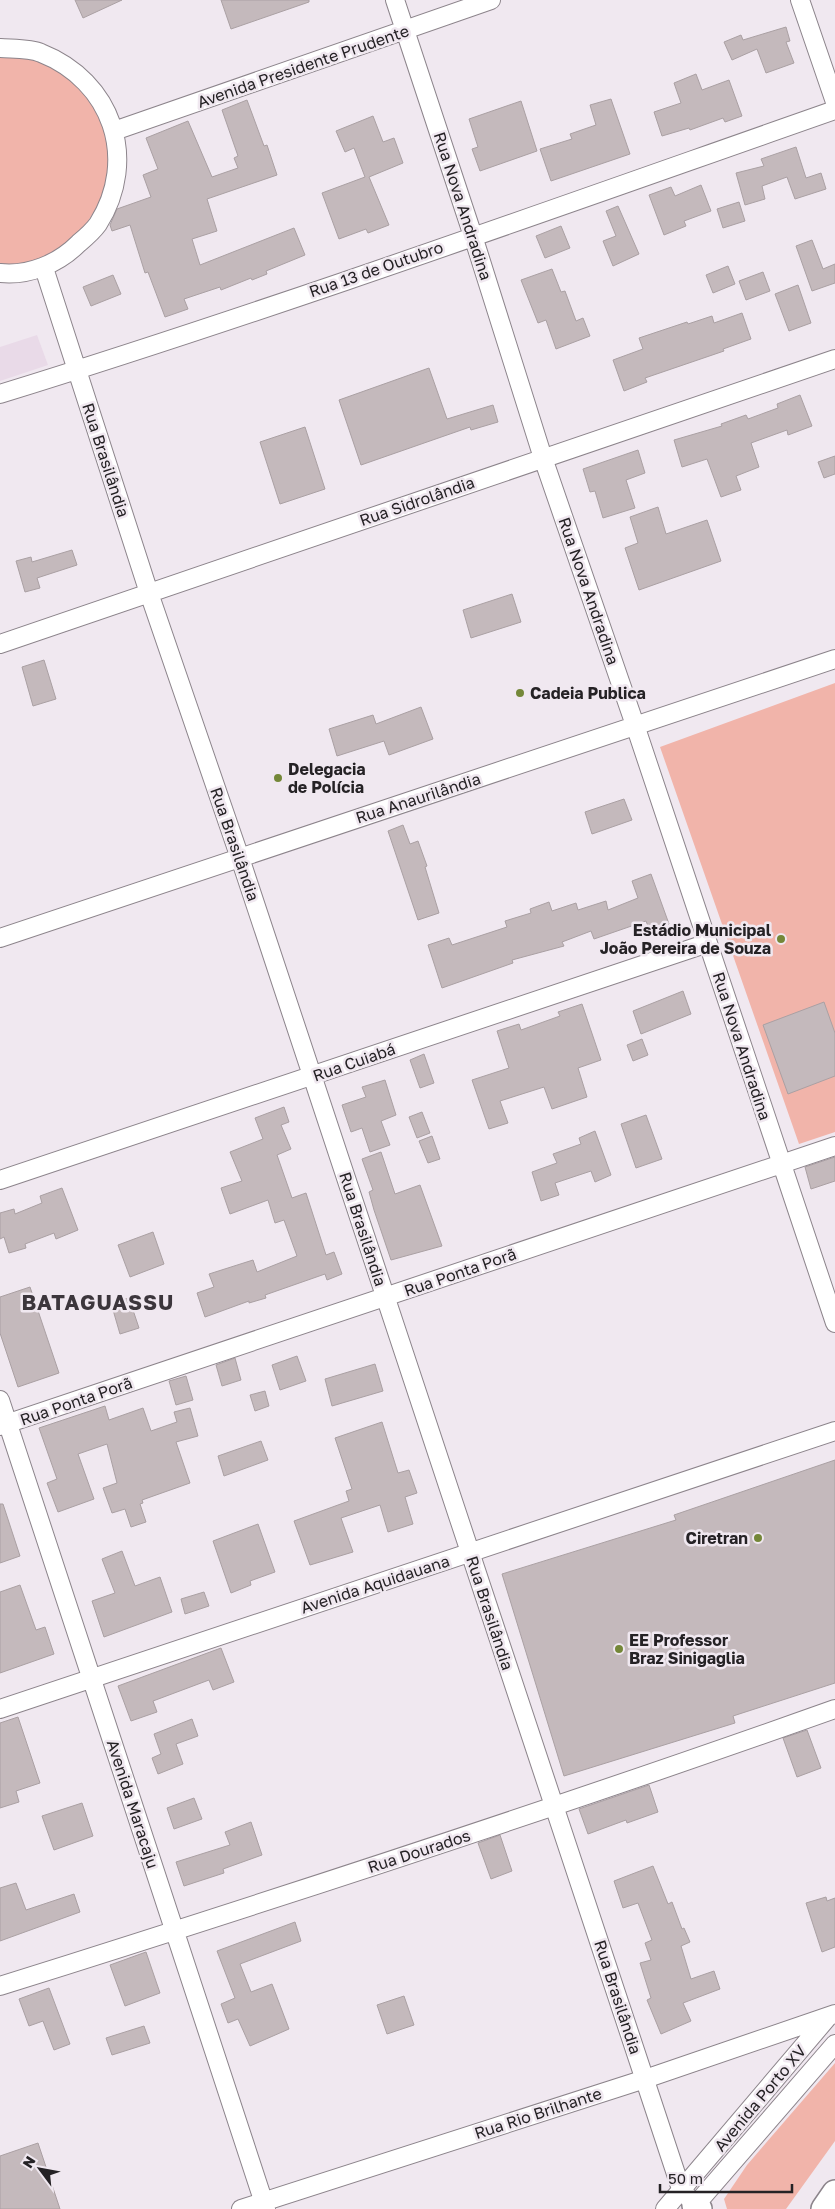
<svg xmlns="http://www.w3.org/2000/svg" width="835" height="2209" viewBox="0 0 835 2209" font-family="'Golos Text',sans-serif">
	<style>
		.built { fill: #e9dae8 }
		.green { fill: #f1b4aa }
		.building { fill: #c4b9bc; stroke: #aaa0a3 }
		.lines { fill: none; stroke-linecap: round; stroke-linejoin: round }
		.minor-casing { stroke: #8c848b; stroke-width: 20 }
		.highway-casing { stroke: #8c848b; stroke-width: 28 }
		.minor { stroke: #fff; stroke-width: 18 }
		.highway { stroke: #fff; stroke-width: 25 }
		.poi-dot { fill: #748738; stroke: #f0e8f0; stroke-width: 2 }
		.labels { text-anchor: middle; stroke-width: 5; stroke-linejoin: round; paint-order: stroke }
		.street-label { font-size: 16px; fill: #252225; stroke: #f0e8f0 }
		.poi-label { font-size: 16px; font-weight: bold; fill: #252225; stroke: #f0e8f0; text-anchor: start }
		.district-label { font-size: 21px; font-weight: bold; letter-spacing: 1px; fill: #3c363c; stroke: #f0e8f0 }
	</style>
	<rect width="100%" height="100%" fill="#f0e8f0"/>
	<path class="built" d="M37,335L48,365L0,381V347Z"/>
	<path class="green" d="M0,56C12,58 27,57 38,61C54,66 70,78 81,91C86,96 92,102 96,108C125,165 101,231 43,258C33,263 17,263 6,265L0,264Z
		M835,683V1132L799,1144L660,747Z
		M835,2063V2141L786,2209H727L724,2199L747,2165Z"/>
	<path class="building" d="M75,0H122L83,18Z
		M221,0H309V2L231,29Z
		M786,27L790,41L786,42L794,63L766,73L757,49L732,60L724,42L741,35L743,40Z
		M696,74L702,90L729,80L742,116L725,122L723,118L690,130L689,128L662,136L654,112L681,103L674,83Z
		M611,99L630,154L551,181L540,149L572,139L570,134L596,125L590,105Z
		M247,100L264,146L267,145L277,175L207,199L217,231L192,239L200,265L294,228L305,255L266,271L267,274L252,280L251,278L221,290L220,287L184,299L188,309L165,317L148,272L145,273L130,225L112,231L110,225L117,209L151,197L143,175L158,169L146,138L188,121L212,177L238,168L234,158L238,156L222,110Z
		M521,101L537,151L480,171L472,149L478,147L469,119Z
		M373,116L383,142L394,138L403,163L369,177L389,225L368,233L366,229L339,239L322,193L365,177L354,148L345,152L336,131Z
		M796,147L806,178L821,173L826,189L795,199L787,177L762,186L765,199L745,205L736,173L764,166L761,159Z
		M701,185L711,211L684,221L686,226L664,235L649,195L671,187L675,196Z
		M739,202L745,221L723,228L717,209Z
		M618,206L639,254L613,266L603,241L616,236L606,211Z
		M561,226L570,248L545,258L536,236Z
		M812,240L823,269L835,264V283L812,291L796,246Z
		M728,266L735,284L713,293L706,275Z
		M552,269L561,292L565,291L576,321L583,318L590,336L556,349L546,320L538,323L521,280Z
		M763,272L770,291L746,300L739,281Z
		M113,275L121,294L91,306L83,287Z
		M798,285L811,323L789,331L775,294Z
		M742,313L751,339L723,349L724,351L645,378L647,382L624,391L613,360L643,349L639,338L687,322L688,324L712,316L714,323Z
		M429,368L447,419L493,405L498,422L471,430L470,427L361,465L339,400Z
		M800,395L812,426L788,435L787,430L751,443L759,467L736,476L741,490L721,497L707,459L682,467L674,440L722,426L721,424L746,415L748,419L778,408L777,404Z
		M305,427L325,489L280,504L260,442Z
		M638,450L645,473L626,480L635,508L603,518L595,491L590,492L583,469Z
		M835,456V474L824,478L818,462Z
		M658,507L666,534L707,520L721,561L639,590L625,548L638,543L630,517Z
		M72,550L77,565L37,578L40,588L25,592L16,561L31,557L32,562Z
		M512,594L521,622L471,638L463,610Z
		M44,660L56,699L33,706L22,667Z
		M421,707L433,739L389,755L384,741L337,756L329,729L373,715L376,724Z
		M624,799L632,820L592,834L585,812Z
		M403,825L410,844L418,841L427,866L425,867L439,913L418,920L388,831Z
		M651,874L669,924L650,931L646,921L594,939L591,931L562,942L564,946L512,960L513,963L442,988L428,945L449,938L452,945L507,927L505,921L531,913L530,909L549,902L552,911L576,903L578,910L606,901L608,910L638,898L632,881Z
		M683,991L691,1014L641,1034L633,1011Z
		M824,1002L835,1033V1076L788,1094L763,1025Z
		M582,1004L601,1060L578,1068L587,1097L552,1109L544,1087L500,1101L508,1123L489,1129L472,1080L509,1068L497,1031L519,1024L521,1030L560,1016L558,1012Z
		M642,1039L648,1055L633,1061L627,1045Z
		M424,1054L434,1083L420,1088L410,1060Z
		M385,1080L396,1115L381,1121L390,1145L370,1152L362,1128L351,1132L342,1105L366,1097L362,1087Z
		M284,1107L289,1122L281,1125L291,1149L277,1155L292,1198L306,1193L326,1255L334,1252L342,1274L327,1280L325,1274L265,1295L266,1298L249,1303V1301L205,1317L197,1293L214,1287L209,1274L253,1260L257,1272L297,1256L284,1220L275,1223L268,1200L230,1214L221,1188L242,1181L230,1152L263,1139L255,1118Z
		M422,1112L430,1133L417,1138L409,1117Z
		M646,1115L662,1159L636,1168L621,1124Z
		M595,1131L611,1175L595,1182L591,1171L555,1183L559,1195L541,1201L532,1172L557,1163L553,1154L581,1144L579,1138Z
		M432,1136L440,1159L428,1163L419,1141Z
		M381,1152L395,1194L420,1185L442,1246L391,1260L374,1210L369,1192L373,1190L362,1159Z
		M835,1157V1181L811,1189L805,1167Z
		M62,1188L78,1230L56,1239L54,1233L25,1244L26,1248L9,1253L4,1237L0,1239V1213L14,1209L15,1214L42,1203L40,1196Z
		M153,1232L164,1264L130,1277L118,1245Z
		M30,1287L59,1373L18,1387L0,1333V1297Z
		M129,1298L139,1328L120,1334L111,1303Z
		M297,1356L306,1381L280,1390L272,1365Z
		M235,1358L241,1380L222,1386L216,1365Z
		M375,1364L383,1391L332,1406L325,1379Z
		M186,1376L193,1400L176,1405L169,1381Z
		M265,1391L269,1406L255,1411L250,1395Z
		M105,1406L109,1420L143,1408L151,1431L177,1422L174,1412L190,1408L198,1436L176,1442L190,1483L142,1500L143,1503L140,1504L146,1522L131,1527L125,1509L112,1513L103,1488L117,1483L107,1444L78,1454L94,1499L58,1512L47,1483L57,1479L39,1428Z
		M382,1422L398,1473L409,1470L417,1493L405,1497L413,1524L388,1532L380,1505L341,1518L353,1552L310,1565L294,1521L349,1501L346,1491L352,1489L335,1438Z
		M261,1441L268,1460L224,1476L218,1456Z
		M835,1460V1683L733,1716L735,1723L564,1776L502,1574L676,1520L674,1515Z
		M0,1504H3L20,1556L0,1563Z
		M258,1524L275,1572L250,1581L251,1585L231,1593L213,1541Z
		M122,1551L135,1586L160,1577L172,1612L104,1637L92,1601L115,1593L102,1559Z
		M20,1585L36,1630L45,1627L54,1654L0,1673V1592Z
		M204,1592L209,1606L185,1614L181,1599Z
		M221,1648L234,1682L213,1690L209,1680L153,1701L157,1712L131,1721L118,1686Z
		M18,1717L40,1783L16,1791L19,1802L0,1808V1723Z
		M192,1719L198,1736L176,1744L183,1764L158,1774L152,1758L161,1754L154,1734Z
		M807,1730L821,1768L797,1777L783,1738Z
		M649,1785L658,1812L627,1823L626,1820L588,1834L579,1809Z
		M194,1798L202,1819L174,1829L167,1808Z
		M82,1803L93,1836L54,1850L42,1816Z
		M251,1822L262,1855L223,1869L224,1873L184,1886L176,1862L230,1845L225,1832Z
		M500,1835L512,1871L491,1879L478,1843Z
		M653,1866L668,1904L672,1902L682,1929L684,1928L690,1942L681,1946L691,1979L714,1971L720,1989L683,2003L691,2021L661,2034L647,2000L651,1998L640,1963L651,1960L645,1943L652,1940L638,1903L623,1908L614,1881Z
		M16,1883L26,1910L74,1894L80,1912L0,1941V1888Z
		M826,1897L827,1901L835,1898V1947L822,1952L806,1903Z
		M295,1922L301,1941L240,1964L251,1992L272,1984L289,2029L250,2046L238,2019L228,2023L221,2004L235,1998L217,1951Z
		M146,1952L160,1993L125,2006L110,1965Z
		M49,1988L70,2044L54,2050L43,2021L29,2026L19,1999Z
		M404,1996L414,2025L387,2034L377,2005Z
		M144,2026L150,2043L112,2055L106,2038Z
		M38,2143L60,2209H0V2156Z"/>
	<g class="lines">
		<defs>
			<path id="minor" d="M395,0L473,236L543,458L635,725L835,1323
				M800,0L835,102
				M0,48C13,49 30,48 41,53C112,81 139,159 98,224C93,231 85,238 79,243C58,264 29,276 0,273
				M114,131L491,0
				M44,268L149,593L240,858L681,2189L695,2205
				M0,394C281,307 558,207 835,110
				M0,644L835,359
				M0,938L835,659
				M0,1180L708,943
				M0,1400L266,2209
				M0,1426L835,1146
				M0,1709L835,1431
				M0,1986C280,1898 559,1807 835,1709
				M241,2209L645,2079L835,2014
				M665,2209L828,2017
				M692,2209L835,2044"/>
			<path id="highway" d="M695,2205L699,2209
				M824,2209L835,2193"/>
		</defs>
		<use href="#minor" class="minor-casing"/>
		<use href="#highway" class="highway-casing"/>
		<use href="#minor" class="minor"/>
		<use href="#highway" class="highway"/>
	</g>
	<g class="poi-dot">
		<circle cx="520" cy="693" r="5"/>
		<circle cx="278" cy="778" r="5"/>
		<circle cx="781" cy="939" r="5"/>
		<circle cx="758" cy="1538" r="5"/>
		<circle cx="619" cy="1649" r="5"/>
	</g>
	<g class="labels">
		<g class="street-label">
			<text transform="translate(303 66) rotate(-19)" y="6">Avenida Presidente Prudente</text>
			<text transform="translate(463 206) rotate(72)" y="6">Rua Nova Andradina</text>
			<text transform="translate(376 269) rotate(-19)" y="6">Rua 13 de Outubro</text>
			<text transform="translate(106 460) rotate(72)" y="6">Rua Brasilândia</text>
			<text transform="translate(417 501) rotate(-19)" y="6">Rua Sidrolândia</text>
			<text transform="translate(589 591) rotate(71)" y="6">Rua Nova Andradina</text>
			<text transform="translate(418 798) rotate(-18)" y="6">Rua Anaurilândia</text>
			<text transform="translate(235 844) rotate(71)" y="6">Rua Brasilândia</text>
			<text transform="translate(742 1046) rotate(72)" y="6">Rua Nova Andradina</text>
			<text transform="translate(354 1062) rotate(-19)" y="6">Rua Cuiabá</text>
			<text transform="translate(363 1229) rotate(72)" y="6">Rua Brasilândia</text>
			<text transform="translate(460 1272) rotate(-19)" y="6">Rua Ponta Porã</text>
			<text transform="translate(76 1401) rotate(-19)" y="6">Rua Ponta Porã</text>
			<text transform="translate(375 1584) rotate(-18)" y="6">Avenida Aquidauana</text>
			<text transform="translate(490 1613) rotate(72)" y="6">Rua Brasilândia</text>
			<text transform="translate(133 1804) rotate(72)" y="6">Avenida Maracaju</text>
			<text transform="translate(419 1851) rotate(-18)" y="6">Rua Dourados</text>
			<text transform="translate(618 1997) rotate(72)" y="6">Rua Brasilândia</text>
			<text transform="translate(760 2098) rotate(-50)" y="6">Avenida Porto XV</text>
			<text transform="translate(538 2113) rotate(-18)" y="6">Rua Rio Brilhante</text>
		</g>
		<g class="poi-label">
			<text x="530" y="699">Cadeia Publica</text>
			<text x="288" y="775">Delegacia<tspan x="288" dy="18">de Polícia</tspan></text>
			<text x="771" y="936" text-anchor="end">Estádio Municipal<tspan x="771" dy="18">João Pereira de Souza</tspan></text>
			<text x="748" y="1544" text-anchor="end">Ciretran</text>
			<text x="629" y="1646">EE Professor<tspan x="629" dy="18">Braz Sinigaglia</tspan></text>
		</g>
		<g class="district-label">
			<text x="98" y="1310">BATAGUASSU</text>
		</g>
	</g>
	<g transform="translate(40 2169) rotate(302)" stroke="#f0e8f0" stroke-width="4" paint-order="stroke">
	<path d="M0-4L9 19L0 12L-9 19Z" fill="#252225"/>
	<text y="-8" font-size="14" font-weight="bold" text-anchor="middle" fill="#252225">N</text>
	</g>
	<path d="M660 2184v8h132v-8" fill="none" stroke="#252225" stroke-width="2.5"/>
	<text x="668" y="2184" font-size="15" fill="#252225" stroke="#f0e8f0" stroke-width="4" paint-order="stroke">50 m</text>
</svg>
